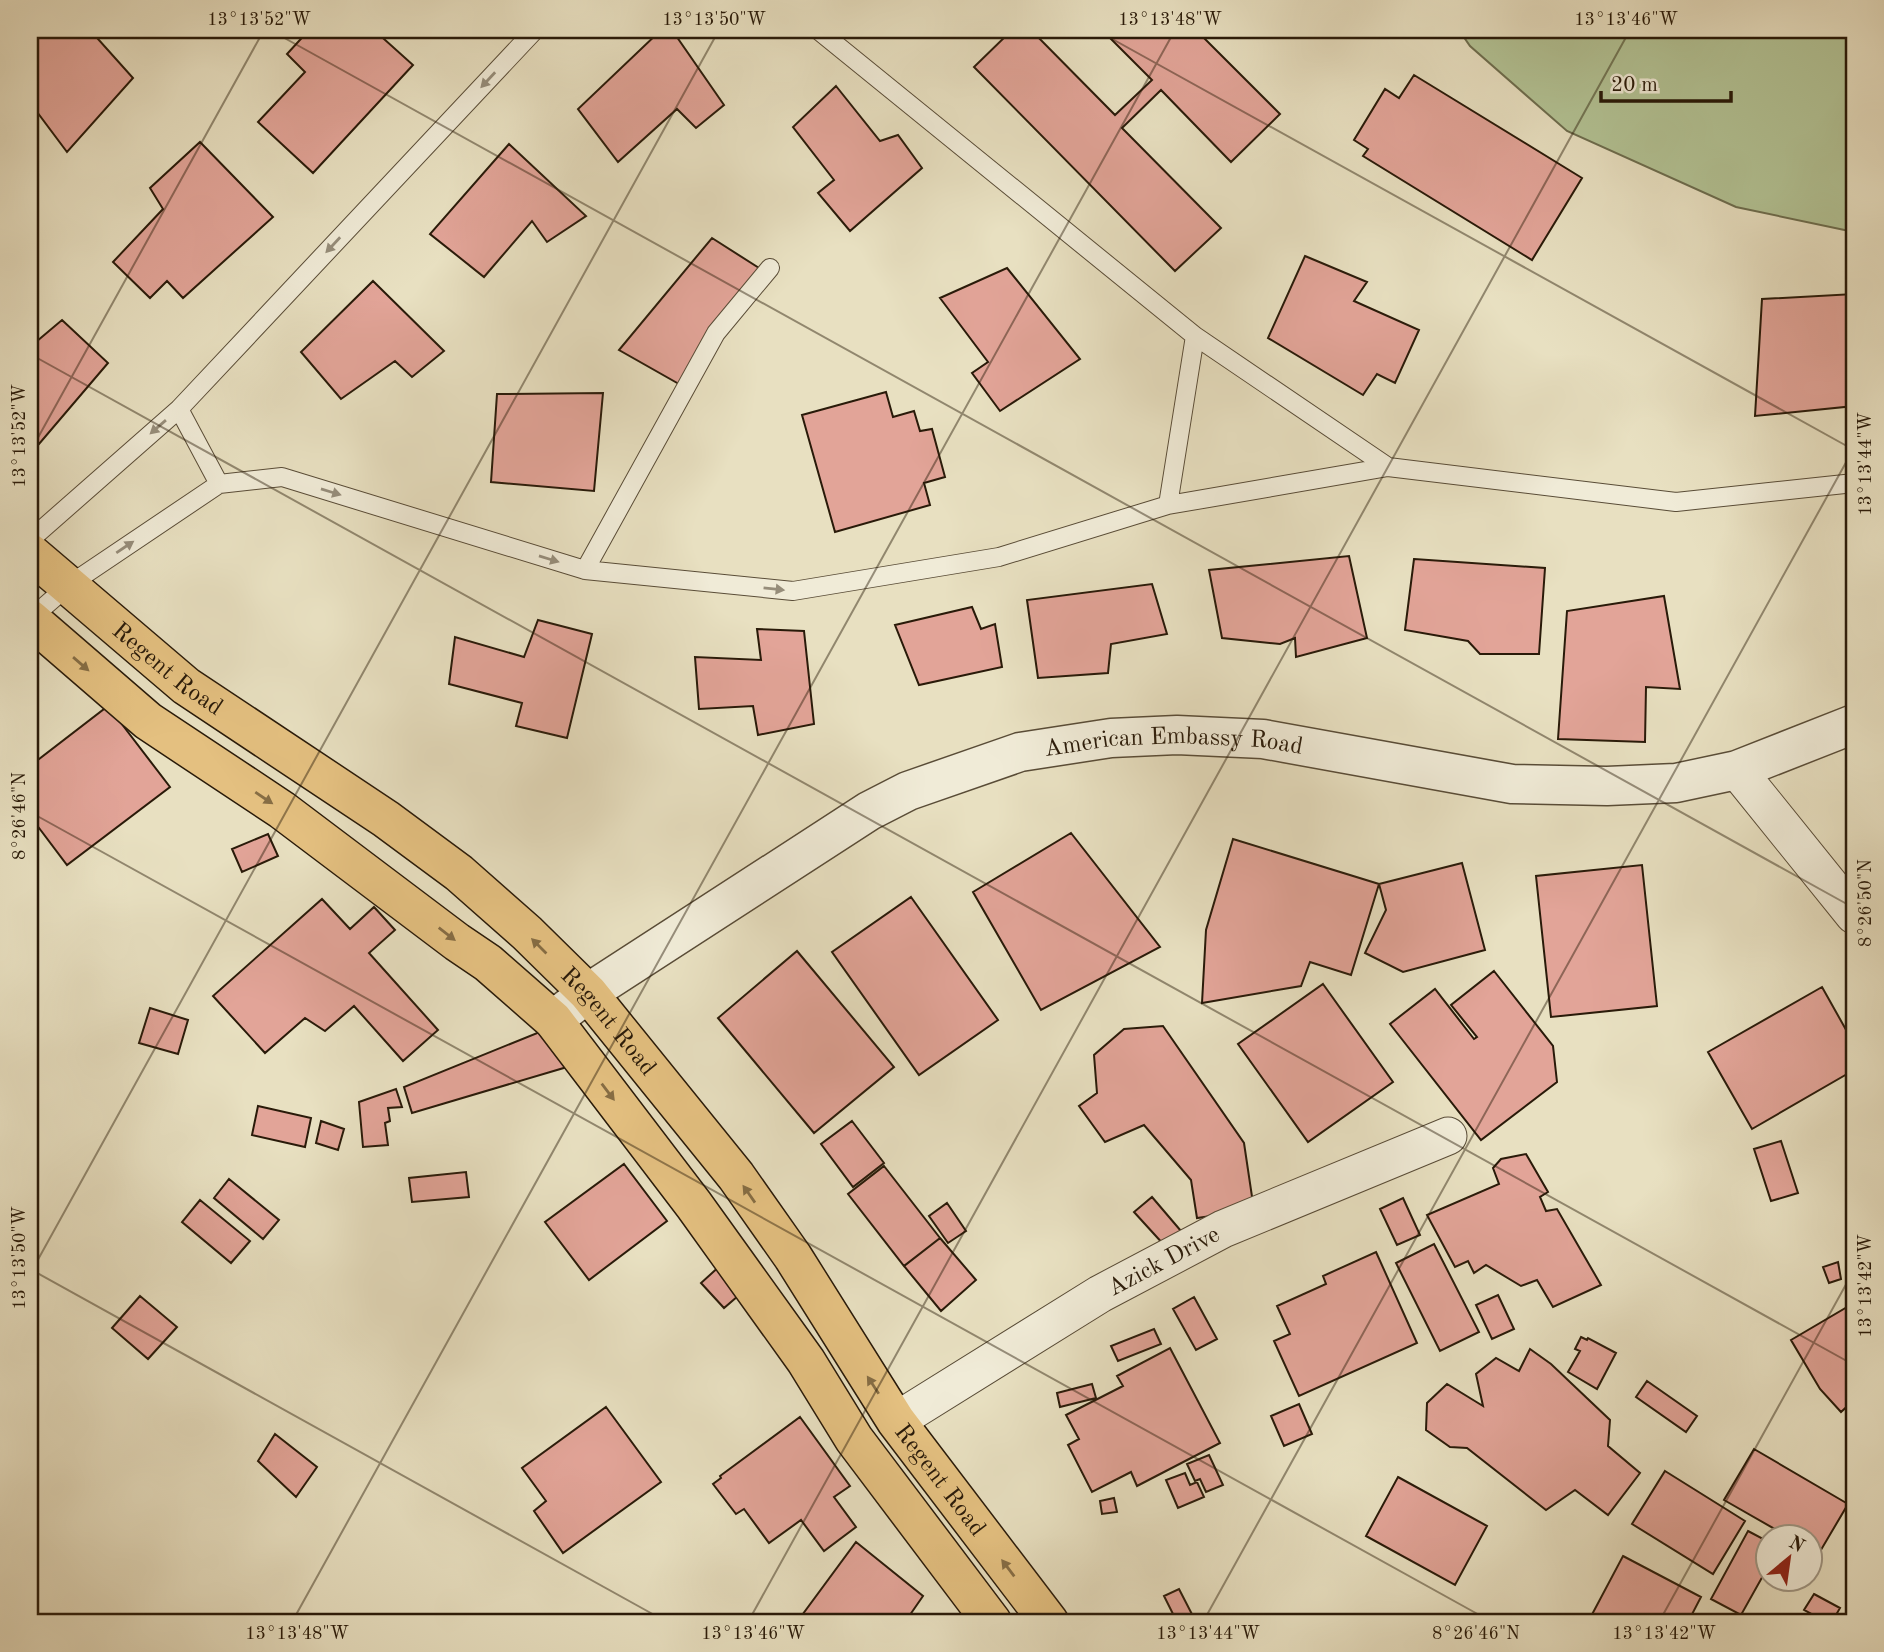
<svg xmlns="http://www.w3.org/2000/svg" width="1884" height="1652" viewBox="0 0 1884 1652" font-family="'Old Standard TT',serif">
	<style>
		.green { fill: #b3c395; stroke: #6e6e4f; stroke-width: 2 }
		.building { fill: #e2a498; stroke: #291a09; stroke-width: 2 }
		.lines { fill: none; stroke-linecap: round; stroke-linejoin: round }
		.service-casing { stroke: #594c37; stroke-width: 20 }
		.minor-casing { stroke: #594c37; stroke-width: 39 }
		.tertiary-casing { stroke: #594c37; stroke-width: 41 }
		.primary-casing { stroke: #291a09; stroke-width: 41 }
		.service { stroke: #f0ebd7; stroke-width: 18 }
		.minor { stroke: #f0ebd7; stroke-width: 37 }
		.tertiary { stroke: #f0ebd7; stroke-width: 38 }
		.primary { stroke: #e4c080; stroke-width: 38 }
		.oneway { fill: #968d7a }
		.oneway2 { fill: #866d44 }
		.ticks { fill: none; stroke: #291a09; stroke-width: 2; stroke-opacity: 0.45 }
		.labels { text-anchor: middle; stroke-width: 6; stroke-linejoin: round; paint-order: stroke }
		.street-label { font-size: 24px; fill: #291a09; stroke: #f0ebd7 }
		.neatline { fill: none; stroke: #291a09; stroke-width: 2.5 }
		.ticks-label { font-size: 18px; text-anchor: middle; fill: #291a09 }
	</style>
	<rect width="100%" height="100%" fill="#e8e0c1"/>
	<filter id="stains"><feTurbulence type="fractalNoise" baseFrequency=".00286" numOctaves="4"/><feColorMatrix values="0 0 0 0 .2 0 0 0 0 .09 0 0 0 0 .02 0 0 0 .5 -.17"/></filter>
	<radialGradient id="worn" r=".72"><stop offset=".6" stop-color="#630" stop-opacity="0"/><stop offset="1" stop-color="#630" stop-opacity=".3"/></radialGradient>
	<path class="green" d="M1459,30H1854V232L1736,207L1567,131L1470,46Z"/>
	<path class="building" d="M30,30H90L133,78L67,152L37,112L30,118Z
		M309,30H374L413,65L313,173L258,122L305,72L287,54Z
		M661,30H672L724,105L696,128L677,109L618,162L578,109Z
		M1012,30H1031L1115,115L1152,80L1102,30H1196L1280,114L1231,162L1161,90L1122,128L1221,228L1175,271L974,67Z
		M1414,75L1582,178L1532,260L1363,156L1368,149L1354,140L1385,89L1399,98Z
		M836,86L880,141L898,135L922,168L850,231L818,193L834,180L793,127Z
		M200,142L273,217L183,298L167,281L150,298L113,262L163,209L150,188Z
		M509,144L586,216L547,242L532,221L484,277L430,234Z
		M712,238L759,268L679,384L619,350Z
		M1305,256L1367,282L1354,301L1419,330L1395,383L1377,374L1363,395L1268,338Z
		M1007,268L1080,359L1000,411L972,373L988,362L940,298Z
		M373,281L444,351L412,377L395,361L341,399L301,352Z
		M1854,294V406L1755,416L1762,299Z
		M62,320L108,363L39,444L30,440V347Z
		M886,392L893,417L914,411L920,431L932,429L945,477L924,483L930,505L835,532L802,415Z
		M603,393L594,491L491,482L497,394Z
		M1349,556L1367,638L1296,657L1295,638L1280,644L1222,638L1209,570Z
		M1414,559L1545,568L1539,654H1480L1468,641L1405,630Z
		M1152,584L1167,634L1111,644L1108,673L1038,678L1027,600Z
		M1664,596L1680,689L1646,687L1645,742L1558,739L1567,611Z
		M972,607L981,629L995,624L1002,667L919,685L895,625Z
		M538,620L592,634L567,738L516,726L522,703L449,684L455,637L524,657Z
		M757,629L804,631L814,724L758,735L753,706L699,709L695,657L761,660Z
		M108,706L170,787L67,865L30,816V766Z
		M1071,833L1160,947L1041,1010L973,892Z
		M268,834L278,856L242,872L232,849Z
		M1233,839L1379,884L1351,975L1310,962L1301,986L1202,1003L1206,930Z
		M1462,863L1485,950L1403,972L1365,953L1386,910L1379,884Z
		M1642,865L1657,1006L1551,1017L1536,876Z
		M911,897L998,1020L919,1075L832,952Z
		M322,899L350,929L374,907L395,930L369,953L438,1030L403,1061L354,1006L325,1031L305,1018L265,1053L213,996Z
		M797,951L894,1067L814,1133L718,1018Z
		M1494,971L1553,1046L1557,1082L1481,1140L1390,1024L1435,989L1474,1039L1477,1037L1451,1005Z
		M1323,984L1393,1082L1308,1142L1238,1044Z
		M1822,987L1854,1044V1070L1752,1129L1708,1052Z
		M150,1008L188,1020L178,1054L139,1043Z
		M1163,1026L1244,1143L1254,1210L1197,1218L1191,1180L1144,1125L1105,1142L1079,1106L1097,1093L1094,1055L1124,1029Z
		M552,1027L567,1067L412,1113L404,1087Z
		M396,1089L402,1107L388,1108L390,1121L385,1123L388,1145L363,1147L359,1102Z
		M258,1106L311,1118L305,1147L252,1135Z
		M321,1121L344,1129L338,1150L316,1143Z
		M852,1121L884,1163L853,1187L821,1144Z
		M1781,1141L1798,1193L1771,1201L1754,1149Z
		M1526,1154L1548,1192L1540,1197L1546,1211L1557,1209L1601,1285L1553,1307L1537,1280L1521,1286L1486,1265L1474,1273L1468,1261L1455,1267L1427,1215L1499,1184L1493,1168L1501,1159Z
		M624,1164L667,1221L589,1280L545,1222Z
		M884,1166L940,1238L904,1266L848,1194Z
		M466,1172L469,1197L412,1202L409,1178Z
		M229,1179L279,1220L263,1239L214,1198Z
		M1152,1197L1181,1231L1165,1246L1134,1212Z
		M1403,1198L1420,1235L1397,1245L1380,1209Z
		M200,1200L250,1241L231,1263L182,1222Z
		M947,1203L966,1231L948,1243L929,1216Z
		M940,1238L976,1280L941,1311L904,1266Z
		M1434,1244L1479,1332L1440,1351L1396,1263Z
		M1376,1252L1417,1343L1299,1396L1274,1341L1290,1334L1277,1306L1326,1284L1323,1276Z
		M1838,1262L1841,1279L1829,1283L1823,1267Z
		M722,1264L745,1290L724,1308L701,1283Z
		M1498,1295L1514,1329L1492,1339L1476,1305Z
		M140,1296L177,1327L148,1359L112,1328Z
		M1194,1297L1217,1339L1196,1350L1173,1309Z
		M1854,1303V1400L1841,1412L1820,1389L1791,1340Z
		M1154,1329L1161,1344L1118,1361L1111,1346Z
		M1581,1337L1587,1340L1588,1338L1616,1353L1597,1389L1568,1372L1580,1351L1575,1349Z
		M1170,1348L1220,1443L1137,1486L1131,1472L1092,1492L1068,1445L1079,1439L1066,1415L1123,1386L1117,1376Z
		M1530,1349L1551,1364L1610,1420L1608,1446L1640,1473L1608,1515L1575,1490L1546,1510L1467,1448L1450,1447L1426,1430L1427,1403L1447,1384L1483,1406L1476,1374L1496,1358L1519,1371Z
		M1647,1381L1697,1416L1686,1432L1636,1397Z
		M1092,1384L1096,1398L1060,1407L1057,1393Z
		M1299,1404L1312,1434L1284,1446L1271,1416Z
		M606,1407L661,1482L563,1553L534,1511L546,1501L522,1468Z
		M800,1417L850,1486L834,1497L856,1527L824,1551L801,1520L769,1543L744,1509L736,1514L713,1484L721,1478L720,1476Z
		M275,1434L317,1467L296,1497L258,1461Z
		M1754,1449L1848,1504L1818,1555L1811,1551V1536H1787L1724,1500Z
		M1209,1455L1223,1485L1206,1492L1200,1479L1195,1481L1187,1464Z
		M1665,1471L1745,1521L1713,1574L1632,1524Z
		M1185,1473L1190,1485L1197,1482L1204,1497L1178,1508L1166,1480Z
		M1398,1477L1487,1526L1455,1585L1366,1536Z
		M1114,1498L1117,1512L1102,1514L1100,1501Z
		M1748,1531L1769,1542V1565L1741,1615L1711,1599Z
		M856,1542L923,1596L905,1622H797Z
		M1623,1556L1701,1597L1688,1622H1588Z
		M1179,1589L1196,1622H1177L1164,1596Z
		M1814,1594L1840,1608L1832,1622H1826L1804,1610Z"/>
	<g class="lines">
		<defs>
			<path id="service" d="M1195,336L1388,467
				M179,409L219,484
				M1168,505L1388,467L1676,502L1854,483
				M30,540L179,409L535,30
				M585,570L716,333L770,268
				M30,619L69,585L219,484L282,477L585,570L793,591L999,557L1168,505L1195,336L818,30"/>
			<g id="minor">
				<path d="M1737,770L1854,915"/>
				<path id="s1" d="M896,1421L1100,1294L1223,1229L1448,1136"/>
			</g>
			<g id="tertiary">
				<path id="s2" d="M553,1020L588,993L869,811L908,791L1020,752L1111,738L1177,735L1263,739L1512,784L1607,786L1676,783L1737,770L1854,724"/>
			</g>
			<g id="primary">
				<path id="s3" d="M30,553L186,686L386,819L459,873L527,933L588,993L736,1176L793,1257L896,1421L1049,1622"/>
				<path d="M30,619L148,721L282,810L457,942L488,963L553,1020L694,1205L806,1361L854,1439L992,1622"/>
			</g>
		</defs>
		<use href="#service" class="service-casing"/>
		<use href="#minor" class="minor-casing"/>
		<use href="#tertiary" class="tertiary-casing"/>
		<use href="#primary" class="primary-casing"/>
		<use href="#service" class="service"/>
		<use href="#minor" class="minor"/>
		<use href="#tertiary" class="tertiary"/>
		<use href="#primary" class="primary"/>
	</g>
	<defs><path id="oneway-solid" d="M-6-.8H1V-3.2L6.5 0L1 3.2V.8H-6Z" transform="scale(1.75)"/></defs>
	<g class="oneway">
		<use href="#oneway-solid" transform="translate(488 80) rotate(133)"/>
		<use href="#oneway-solid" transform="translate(333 245) rotate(133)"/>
		<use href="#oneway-solid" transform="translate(158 427) rotate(139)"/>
		<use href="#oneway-solid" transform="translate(331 492) rotate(17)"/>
		<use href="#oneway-solid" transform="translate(125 547) rotate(-34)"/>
		<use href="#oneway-solid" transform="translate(549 559) rotate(17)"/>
		<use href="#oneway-solid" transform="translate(774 589) rotate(6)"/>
	</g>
	<g class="oneway2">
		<use href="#oneway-solid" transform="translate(81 664) rotate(41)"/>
		<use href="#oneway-solid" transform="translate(264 798) rotate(34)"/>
		<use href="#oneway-solid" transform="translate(447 934) rotate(38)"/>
		<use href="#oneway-solid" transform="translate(539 946) rotate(-135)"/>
		<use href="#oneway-solid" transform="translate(608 1092) rotate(53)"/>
		<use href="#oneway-solid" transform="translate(749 1194) rotate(-125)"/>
		<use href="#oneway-solid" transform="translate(873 1385) rotate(-123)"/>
		<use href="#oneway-solid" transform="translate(1008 1568) rotate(-127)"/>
	</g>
	<path class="ticks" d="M270,30L1854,908M1096,30L1854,450M30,354L1854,1365M30,452L264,30M30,812L1492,1622M30,1269L667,1622M30,1274L719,30M292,1622L1175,30M748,1622L1630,30M1203,1622L1854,448M1659,1622L1854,1270"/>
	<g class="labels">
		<g class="street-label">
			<text dy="8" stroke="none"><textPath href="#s3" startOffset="180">Regent Road</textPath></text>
			<text dy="8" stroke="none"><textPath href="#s2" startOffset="696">American Embassy Road</textPath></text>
			<text dy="8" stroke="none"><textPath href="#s3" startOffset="747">Regent Road</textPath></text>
			<text dy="8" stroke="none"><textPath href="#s1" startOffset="312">Azick Drive</textPath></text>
			<text dy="8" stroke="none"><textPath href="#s3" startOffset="1314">Regent Road</textPath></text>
		</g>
	</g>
	<rect width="1884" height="1652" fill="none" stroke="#e8e0c1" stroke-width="77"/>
	<g transform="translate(1789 1558) rotate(29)"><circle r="33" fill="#f0ebd7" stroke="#a09785" stroke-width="2"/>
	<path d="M0-5L12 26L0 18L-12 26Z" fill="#8f2418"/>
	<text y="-10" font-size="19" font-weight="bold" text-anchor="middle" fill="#291a09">N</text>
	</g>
	<path d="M1601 91v10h130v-10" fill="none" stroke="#291a09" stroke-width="3.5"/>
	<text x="1611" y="91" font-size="21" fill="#291a09" stroke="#f0ebd7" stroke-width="5" paint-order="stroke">20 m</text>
	<rect x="38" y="38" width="1808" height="1576" class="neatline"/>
	<g class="ticks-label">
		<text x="259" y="25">13°13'52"W</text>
		<text x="714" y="25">13°13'50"W</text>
		<text x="1170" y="25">13°13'48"W</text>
		<text x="1626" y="25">13°13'46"W</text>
		<text transform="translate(19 436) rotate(-90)" y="6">13°13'52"W</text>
		<text transform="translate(1865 464) rotate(-90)" y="6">13°13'44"W</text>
		<text transform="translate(19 816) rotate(-90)" y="6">8°26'46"N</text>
		<text transform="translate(1865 903) rotate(-90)" y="6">8°26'50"N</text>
		<text transform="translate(19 1258) rotate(-90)" y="6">13°13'50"W</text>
		<text transform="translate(1865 1286) rotate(-90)" y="6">13°13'42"W</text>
		<text x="297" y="1639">13°13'48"W</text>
		<text x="753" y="1639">13°13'46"W</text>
		<text x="1208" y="1639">13°13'44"W</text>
		<text x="1476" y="1639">8°26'46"N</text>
		<text x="1664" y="1639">13°13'42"W</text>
	</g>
	<rect width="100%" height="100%" filter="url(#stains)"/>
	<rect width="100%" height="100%" fill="url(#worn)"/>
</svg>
